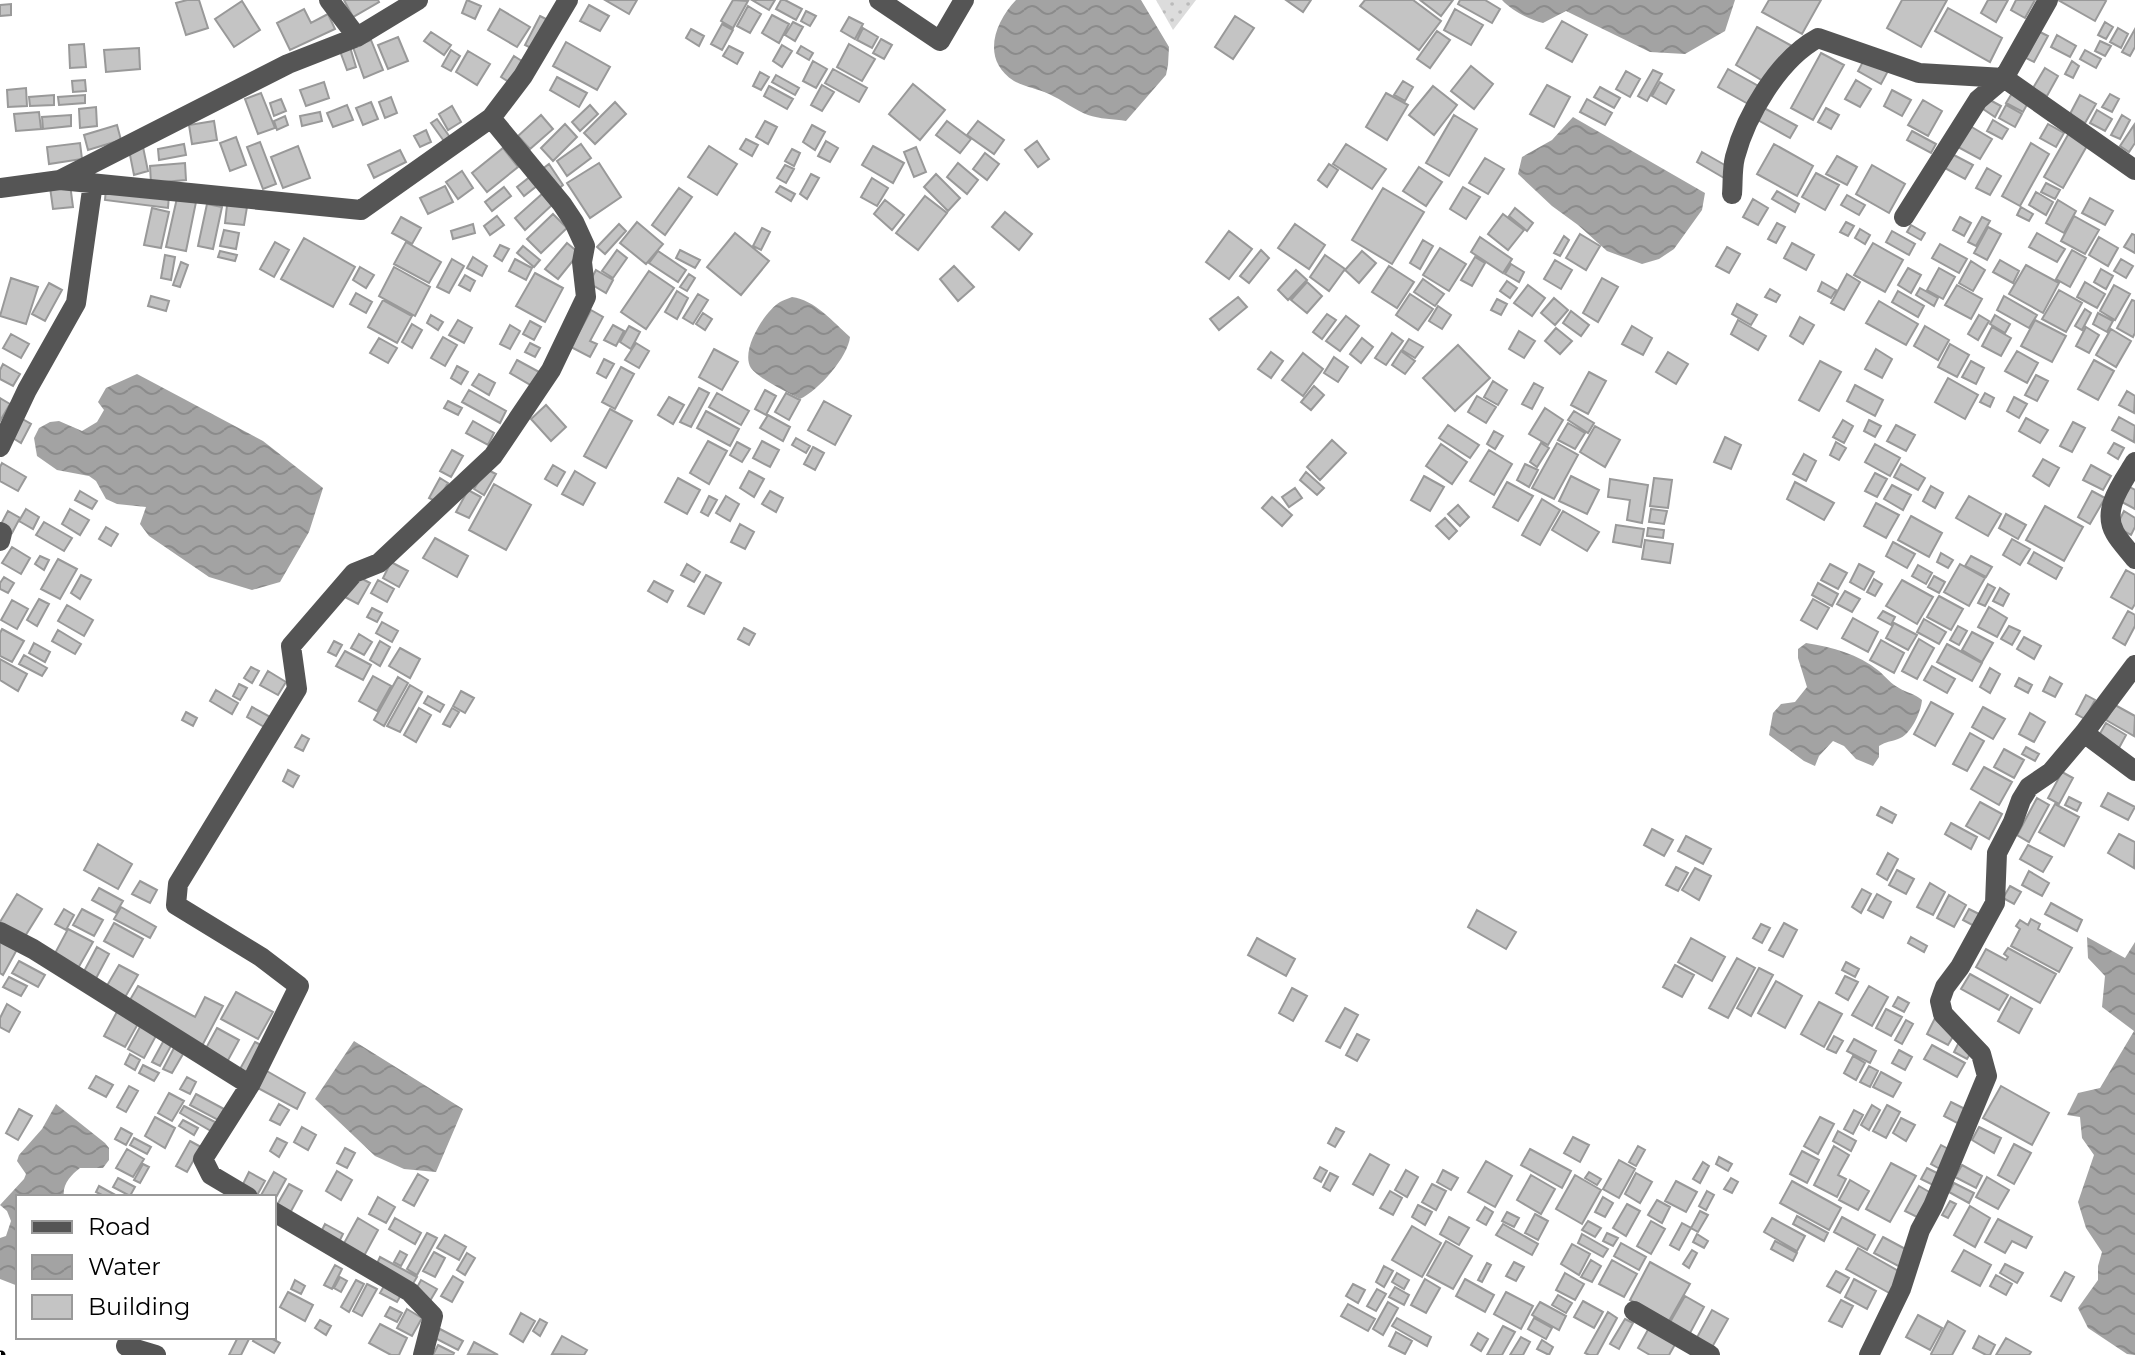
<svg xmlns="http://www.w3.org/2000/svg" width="2135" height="1355" viewBox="0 0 2135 1355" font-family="Montserrat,sans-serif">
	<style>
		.park { fill: url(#park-dots) }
		.water { fill: url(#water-waves) }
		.building { fill: #c4c4c4; stroke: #999; stroke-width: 2 }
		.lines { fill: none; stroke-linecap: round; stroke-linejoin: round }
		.minor { stroke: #555; stroke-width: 20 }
		.rail-casing { stroke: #000; stroke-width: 9 }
		.rail { stroke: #fff; stroke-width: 6; stroke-dasharray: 18; stroke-linecap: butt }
	</style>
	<defs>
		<pattern id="park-dots" width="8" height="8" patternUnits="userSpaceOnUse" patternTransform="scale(2)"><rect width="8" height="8" fill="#dcdcdc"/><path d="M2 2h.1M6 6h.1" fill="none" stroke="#bbb" stroke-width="1.8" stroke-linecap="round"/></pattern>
		<pattern id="water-waves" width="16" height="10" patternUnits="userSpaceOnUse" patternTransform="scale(2)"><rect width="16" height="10" fill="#a3a3a3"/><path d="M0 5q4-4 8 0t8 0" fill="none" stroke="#8b8b8b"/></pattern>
	</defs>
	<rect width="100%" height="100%" fill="#fff"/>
	<path class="park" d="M1156,0H1196L1173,30Z"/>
	<path class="water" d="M1016,0H1141L1169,47L1168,65L1166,75L1126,121C1114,119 1099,119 1088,115C1075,110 1062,100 1049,94C1038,89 1024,87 1014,81C981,60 994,23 1016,0Z
		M1502,0H1735L1725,31L1685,54L1650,52L1566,11L1543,23C1529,19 1512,11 1502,0Z
		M1573,117L1705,193L1702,210L1674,249L1659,259L1642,264L1607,251L1578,225L1552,206L1518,174L1522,157L1552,140Z
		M792,297C815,300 833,322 850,337C848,357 818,391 800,399C787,392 759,379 751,368C740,351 764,312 780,302C783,300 788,299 792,297Z
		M137,374L263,441L323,488L309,532L280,582L252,590L209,577L149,536L140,524L146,507L117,504L106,499L96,481L89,476L57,470L37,456L34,438L39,428L50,422L59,421L82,431L97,422L104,410L98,402L106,388Z
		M1806,643C1833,647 1858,654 1879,671C1886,677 1891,684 1899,688C1907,693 1914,693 1922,700C1921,712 1911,735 1898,739C1890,742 1887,741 1879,746V757L1873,766L1856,759L1844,746L1833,741L1819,756L1815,766L1804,761L1769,735L1773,713L1781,704L1795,702L1807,687L1798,658V649Z
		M2087,937L2125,958L2135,942V1355L2127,1354L2088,1328L2078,1308L2098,1280V1266L2102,1252L2086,1228L2078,1202L2094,1155L2082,1138L2080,1117L2067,1115L2078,1093L2100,1088L2134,1031L2102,1007L2105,976L2088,958Z
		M354,1041L463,1109L436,1172L404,1169L375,1156L315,1099Z
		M56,1104L105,1143L109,1148V1160L103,1168H80C71,1175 62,1184 64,1197H18V1286L0,1279V1238L6,1236L11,1221L7,1211L0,1205L24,1179L26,1174L17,1161L19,1155L42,1129Z"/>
	<path class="building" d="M187,0H199L208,28L186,35L176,3Z
		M344,0H378L379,2L353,17Z
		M467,0L481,6L475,19L462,13Z
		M605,0H637L629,14Z
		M733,0L748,1L733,28L721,21Z
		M752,0H775L769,10Z
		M781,0H785L802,9L796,20L776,9Z
		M1286,0H1311L1303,12Z
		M1365,0H1413L1441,21L1419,50L1360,6Z
		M1420,0H1453L1441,16Z
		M1460,0H1485L1500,9L1492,23L1458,4Z
		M1769,0H1821L1802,34L1762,12Z
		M1902,0H1947L1921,47L1887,28Z
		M1988,0H2008L1996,22L1981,13Z
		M2016,0H2035L2025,18L2011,10Z
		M2058,0H2104L2106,1L2095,21Z
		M242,1L260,30L234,47L215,19Z
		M11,4V15L0,16V5Z
		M589,5L609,16L600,31L580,21Z
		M748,6L761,14L750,33L737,26Z
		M1948,8L2002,38L1990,62L1935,31Z
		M304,9L311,23L328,14L335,29L290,50L277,23Z
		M500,9L530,27L517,47L488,30Z
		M1455,9L1483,25L1471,45L1444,30Z
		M806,11L816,16L810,26L801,21Z
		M772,15L789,24L779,43L762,33Z
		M540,16L550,21L535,50L525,45Z
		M1235,16L1254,28L1233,59L1215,47Z
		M849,17L863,24L855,39L841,31Z
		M1562,21L1587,35L1572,62L1546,48Z
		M793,22L803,27L795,41L785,35Z
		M2105,22L2113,27L2106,39L2098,35Z
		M722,24L733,30L722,50L711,44Z
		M1757,27L1792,46L1770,85L1736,65Z
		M863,28L878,37L872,48L857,40Z
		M2118,28L2128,34L2121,48L2110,42Z
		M691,29L704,36L699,46L686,38Z
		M2135,29V47L2130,56L2122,52Z
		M1437,31L1450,40L1430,68L1417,59Z
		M431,32L451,45L444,55L424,41Z
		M2040,32L2048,36L2034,62L2026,58Z
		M2057,35L2076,46L2070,57L2051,47Z
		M398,37L408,61L388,69L378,45Z
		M881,39L892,45L884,59L873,53Z
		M371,40L383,70L364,78L353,47Z
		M2100,41L2111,46L2105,56L2095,51Z
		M566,42L610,67L597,90L553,66Z
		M84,44L86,67L70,68L69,45Z
		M849,44L875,59L862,81L837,67Z
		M782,45L792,51L782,67L773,61Z
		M729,46L743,53L737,64L723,56Z
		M801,46L813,53L809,60L797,53Z
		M350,47L356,67L347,70L340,51Z
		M139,48L140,69L106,72L104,50Z
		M451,50L460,56L451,71L442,66Z
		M2085,50L2101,59L2096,68L2080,59Z
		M468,51L490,64L477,85L456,72Z
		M1821,53L1844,65L1813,120L1791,108Z
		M514,56L525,63L512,84L501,77Z
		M1865,58L1888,71L1881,84L1858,71Z
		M813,61L827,69L816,88L803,81Z
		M2072,61L2079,66L2073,78L2065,74Z
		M1471,66L1493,84L1474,109L1451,91Z
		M2045,68L2058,76L2047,96L2033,88Z
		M833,69L867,88L859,102L825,83Z
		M1728,69L1760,87L1750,105L1718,87Z
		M1653,70L1662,74L1647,101L1638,96Z
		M1626,71L1640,79L1630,97L1616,89Z
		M760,72L769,77L761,90L753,86Z
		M776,75L799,88L795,95L772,82Z
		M557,77L587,93L579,107L550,90Z
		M85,80L86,91L73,92L72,81Z
		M1856,80L1871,89L1860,107L1845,99Z
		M1403,81L1413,87L1405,101L1394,95Z
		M324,82L329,98L306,106L300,90Z
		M1660,82L1674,90L1666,104L1652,96Z
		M913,84L945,110L920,140L889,114Z
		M822,85L834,92L822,111L811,105Z
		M1547,85L1570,97L1554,127L1530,114Z
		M769,86L793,99L787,109L764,96Z
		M1433,86L1457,105L1434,135L1409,115Z
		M1600,87L1620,98L1614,108L1594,97Z
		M26,88L27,106L8,107L7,90Z
		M1892,90L1911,100L1902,116L1884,106Z
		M2014,90L2030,99L2023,112L2006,103Z
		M261,93L275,128L258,134L245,99Z
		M1386,93L1408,105L1387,140L1366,127Z
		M2110,94L2119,99L2112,112L2102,107Z
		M54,95V105L30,106L29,97Z
		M85,95V103L59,105L58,97Z
		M2080,95L2096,104L2085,123L2070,114Z
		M391,97L397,113L385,118L379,102Z
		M281,99L286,111L274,116L270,103Z
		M1587,99L1612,113L1605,125L1580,112Z
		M1988,99L2001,106L1995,117L1983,109Z
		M1923,100L1942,111L1928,136L1908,125Z
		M371,102L378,119L363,125L356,108Z
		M615,102L626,114L595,144L584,133Z
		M347,105L353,120L333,127L327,113Z
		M590,105L598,114L580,131L572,122Z
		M2006,105L2022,114L2015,127L1999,118Z
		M452,106L461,122L448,130L439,114Z
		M96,107L97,126L80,128L79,109Z
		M1764,108L1797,126L1790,138L1758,120Z
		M1826,108L1839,115L1831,129L1818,122Z
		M2097,110L2112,119L2105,131L2090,123Z
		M39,112L41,129L16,131L14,114Z
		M320,112L322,121L302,126L300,116Z
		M71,115V126L43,129L42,117Z
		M541,115L553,129L530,149L518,136Z
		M1454,115L1477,129L1449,176L1426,163Z
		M2122,115L2130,120L2120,139L2111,135Z
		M285,116L288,125L277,130L274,121Z
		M437,119L452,140L446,144L431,123Z
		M1993,120L2008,129L2002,139L1987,131Z
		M214,121L217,140L192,144L189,125Z
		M765,121L777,127L768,144L756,137Z
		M947,121L971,139L960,153L936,135Z
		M978,121L1004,140L994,154L967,135Z
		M565,124L577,137L553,161L541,148Z
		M2048,124L2064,133L2056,147L2040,138Z
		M117,125L121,140L88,150L84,135Z
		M812,125L825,132L815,150L803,142Z
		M2134,125L2135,143L2129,152L2120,146Z
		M1970,126L1992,139L1980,159L1958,147Z
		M426,130L431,142L420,147L414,136Z
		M1912,131L1936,144L1931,153L1907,140Z
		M2069,133L2088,144L2063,188L2044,177Z
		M236,137L246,165L230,171L220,143Z
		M746,139L758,145L752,156L740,149Z
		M826,141L838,148L830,162L818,156Z
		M1037,141L1049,159L1038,167L1025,150Z
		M260,142L276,184L263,189L247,147Z
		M80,143L82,159L49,164L47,147Z
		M2031,143L2049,154L2020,206L2002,196Z
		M184,144L186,155L159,160L158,149Z
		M581,144L591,158L567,176L557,161Z
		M1346,144L1386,169L1372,189L1333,164Z
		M1774,144L1813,166L1797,196L1757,174Z
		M298,146L310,178L283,188L271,157Z
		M709,146L737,164L717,195L688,177Z
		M873,146L904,163L893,183L862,165Z
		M143,147L148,171L134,175L129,150Z
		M916,147L926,172L914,177L904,152Z
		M503,148L518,167L487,192L472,173Z
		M792,149L800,153L794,166L785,161Z
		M400,150L406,162L374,178L368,165Z
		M1702,152L1730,168L1724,178L1697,162Z
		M985,153L999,164L987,180L973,169Z
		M1950,153L1973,165L1965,179L1943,167Z
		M1837,156L1857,167L1847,185L1826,174Z
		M1485,158L1504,169L1488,194L1469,183Z
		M185,163L186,180L151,183L150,166Z
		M599,163L621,197L590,218L567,183Z
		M958,163L978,180L967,194L947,177Z
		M549,164L563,185L556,191L541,170Z
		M1329,164L1338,170L1327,187L1318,180Z
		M785,165L794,169L786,183L777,178Z
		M1872,165L1905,184L1889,213L1856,194Z
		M1419,167L1442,182L1426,206L1403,191Z
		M1987,168L2001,176L1990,195L1976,188Z
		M462,171L473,188L458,199L446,182Z
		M1816,173L1839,185L1825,210L1802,197Z
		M811,174L819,178L807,199L800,194Z
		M936,174L960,198L948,211L924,187Z
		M531,176L538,185L524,196L517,187Z
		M872,178L888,188L877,206L861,197Z
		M2046,183L2060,190L2055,199L2041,192Z
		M70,184L73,207L53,209L50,187Z
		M445,186L453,202L428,214L420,198Z
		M780,186L795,194L791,201L776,192Z
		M504,187L511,196L492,211L485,202Z
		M1463,187L1480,197L1466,219L1450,209Z
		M106,188L169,195L168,208L105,200Z
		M679,188L692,197L665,235L652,225Z
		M1383,188L1424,212L1392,264L1352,240Z
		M1777,191L1799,204L1795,212L1772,199Z
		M2036,192L2053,202L2046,215L2029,205Z
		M542,194L552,205L525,230L515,218Z
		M1847,195L1865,205L1859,215L1841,205Z
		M925,196L947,213L918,250L896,233Z
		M177,198L196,202L186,251L166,247Z
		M2090,198L2113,211L2105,225L2082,213Z
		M1753,199L1768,208L1758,225L1743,217Z
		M885,200L904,215L892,230L874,214Z
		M2058,200L2076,211L2064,233L2046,223Z
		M207,204L222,207L213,249L198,246Z
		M227,205L247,207L244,225L225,223Z
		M2021,207L2033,214L2029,221L2017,215Z
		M152,208L169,212L161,248L144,245Z
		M1515,208L1533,223L1527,231L1509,216Z
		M1005,212L1032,234L1019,250L992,227Z
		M553,214L567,228L541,253L527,239Z
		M1503,214L1524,230L1508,250L1488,234Z
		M497,216L504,225L490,235L484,226Z
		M2074,216L2099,230L2085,254L2061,241Z
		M401,217L421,228L412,244L392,233Z
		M1960,217L1971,223L1964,236L1953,230Z
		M1982,217L1990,221L1976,246L1968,242Z
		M637,222L663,244L646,264L620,243Z
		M1846,222L1854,226L1848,236L1840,232Z
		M1777,223L1785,227L1776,243L1768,239Z
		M473,224L475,233L453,239L451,231Z
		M619,224L626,231L605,254L597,247Z
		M1295,224L1325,245L1309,269L1278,248Z
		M1911,225L1925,233L1921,240L1907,232Z
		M1988,227L2001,234L1987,260L1974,253Z
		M762,228L770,232L761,250L753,246Z
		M1860,229L1870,235L1865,244L1855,238Z
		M224,230L239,233L236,249L220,246Z
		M1229,231L1252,249L1229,279L1206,262Z
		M1892,231L1915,244L1909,255L1886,242Z
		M735,233L769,261L741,295L707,267Z
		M2037,233L2065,249L2057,262L2029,247Z
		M1580,234L1600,246L1586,270L1566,258Z
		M2132,234L2135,235V253L2124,247Z
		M1564,236L1569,240L1560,256L1554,253Z
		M1480,237L1512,259L1503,273L1471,252Z
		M2099,237L2118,248L2108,266L2089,255Z
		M304,238L355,267L333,307L281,279Z
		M1423,240L1433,246L1420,269L1410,263Z
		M275,242L289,250L274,277L260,269Z
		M406,242L441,262L429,283L394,264Z
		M567,243L579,253L558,279L545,269Z
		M1792,243L1814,255L1806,270L1784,258Z
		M1873,243L1903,260L1885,292L1854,275Z
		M1940,244L1967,259L1959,273L1932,258Z
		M500,245L509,249L502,261L494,256Z
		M523,246L540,260L534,267L517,253Z
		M1727,247L1740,254L1729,273L1716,266Z
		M1440,248L1466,264L1449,291L1423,275Z
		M617,250L627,258L613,278L602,271Z
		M680,250L700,260L695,268L676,258Z
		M1261,250L1269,258L1249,283L1240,276Z
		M2072,250L2086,258L2070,287L2056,279Z
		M220,251L237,255L235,261L218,257Z
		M658,251L686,270L678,282L649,263Z
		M1362,251L1376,263L1359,283L1345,270Z
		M165,255L175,257L171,280L161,278Z
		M1325,255L1345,269L1329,291L1310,277Z
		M473,257L487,266L482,276L467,268Z
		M1475,257L1485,263L1472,286L1461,280Z
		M452,259L464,266L449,293L437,287Z
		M515,259L532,268L526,280L509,271Z
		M2121,259L2133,266L2126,278L2114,271Z
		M1555,260L1572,270L1561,289L1544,279Z
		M2000,260L2019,271L2013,283L1993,272Z
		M1971,261L1985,270L1973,291L1959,283Z
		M181,262L188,265L180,287L173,285Z
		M1511,264L1524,272L1519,282L1505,274Z
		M2026,265L2059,283L2043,313L2009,294Z
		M954,266L974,287L958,301L940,279Z
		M1389,266L1414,282L1397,308L1372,292Z
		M360,267L374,275L366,288L353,280Z
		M394,267L430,287L415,316L379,296Z
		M1908,268L1921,275L1911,293L1898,285Z
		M1939,268L1955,277L1943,299L1927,290Z
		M2101,269L2113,276L2106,289L2094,282Z
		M596,270L613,280L606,293L589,283Z
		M1296,270L1307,280L1288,300L1278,290Z
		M649,271L674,288L646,329L621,312Z
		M535,273L563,288L545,322L516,306Z
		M689,274L695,278L687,291L680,287Z
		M1847,274L1860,282L1844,310L1831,303Z
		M465,275L475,281L470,291L459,285Z
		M11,278L38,287L26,324L0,316Z
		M1602,278L1618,287L1598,322L1583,313Z
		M1423,279L1444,294L1435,306L1414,292Z
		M1507,281L1517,288L1510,298L1500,291Z
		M1307,282L1322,296L1307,313L1291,300Z
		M1822,282L1836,290L1831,298L1818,291Z
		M2085,282L2105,294L2097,308L2077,297Z
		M49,283L62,290L45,321L32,314Z
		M1528,285L1545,298L1532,316L1514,303Z
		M1957,285L1982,299L1971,319L1945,305Z
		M2114,285L2130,294L2115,320L2100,311Z
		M1920,288L1938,298L1934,306L1916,295Z
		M1770,289L1780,295L1776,302L1765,297Z
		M2059,290L2082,303L2066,332L2042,319Z
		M677,291L688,298L677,319L665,312Z
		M1898,291L1924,306L1918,317L1892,302Z
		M356,293L372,302L366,313L350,304Z
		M698,294L708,300L693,324L683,318Z
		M1410,294L1433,309L1418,330L1396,315Z
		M151,296L169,301L166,311L148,306Z
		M2004,296L2037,315L2029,328L1997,310Z
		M1238,297L1247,307L1219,330L1210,319Z
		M1554,298L1568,310L1555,325L1541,313Z
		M1497,299L1507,304L1501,315L1491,310Z
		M383,300L412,316L397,343L368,327Z
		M2132,300L2135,301V333L2133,337L2117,328Z
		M1879,301L1918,324L1906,345L1866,323Z
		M1737,304L1757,315L1751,325L1732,314Z
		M1438,306L1451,315L1442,329L1429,321Z
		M2085,309L2091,313L2082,330L2075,326Z
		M591,310L603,317L590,341L597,344L590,357L571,347Z
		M1571,311L1589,325L1581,336L1563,323Z
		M703,313L712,319L705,330L696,324Z
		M2098,313L2113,321L2107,332L2093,324Z
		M1327,314L1336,320L1322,339L1313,332Z
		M431,315L443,322L438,330L427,323Z
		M1979,315L1989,321L1978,340L1968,334Z
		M1995,315L2010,324L2005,333L1990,324Z
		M1346,316L1359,326L1340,351L1326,341Z
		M1800,317L1814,325L1803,344L1790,336Z
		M458,320L472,328L464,343L449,335Z
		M1738,320L1766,336L1758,350L1731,334Z
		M2035,320L2066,336L2052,362L2021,346Z
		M530,321L541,327L534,340L523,334Z
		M412,324L422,330L412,348L402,342Z
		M510,325L520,331L510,349L500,344Z
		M613,325L624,331L616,346L604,340Z
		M629,326L640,332L631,349L620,342Z
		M1632,326L1652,338L1643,355L1622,344Z
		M1925,326L1949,340L1938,360L1914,346Z
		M1992,327L2011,338L2001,356L1982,346Z
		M2086,327L2099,335L2089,353L2076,346Z
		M1556,328L1572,341L1560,354L1545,341Z
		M2111,329L2131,341L2116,367L2096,355Z
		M1519,331L1535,341L1524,358L1509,349Z
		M1392,333L1403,341L1386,365L1375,358Z
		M11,334L29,344L21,358L3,348Z
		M443,337L457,345L445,366L431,358Z
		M379,338L397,348L388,363L370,353Z
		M1362,338L1373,347L1361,363L1350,354Z
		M1409,339L1423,347L1415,358L1402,350Z
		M530,343L540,348L535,357L525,352Z
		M636,343L649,351L639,368L625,360Z
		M1950,344L1969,355L1957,377L1938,367Z
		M1458,345L1490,378L1455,411L1423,378Z
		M714,349L738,362L722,390L699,377Z
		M1876,349L1892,359L1882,378L1865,369Z
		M1401,351L1415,361L1405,374L1392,365Z
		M2017,351L2038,363L2027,383L2005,371Z
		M1271,352L1283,361L1271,378L1258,369Z
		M1668,352L1688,364L1676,384L1656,372Z
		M1303,353L1323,369L1303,396L1282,380Z
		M1334,357L1348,367L1338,382L1324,373Z
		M604,359L614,364L606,378L597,373Z
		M517,360L541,373L534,387L510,373Z
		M2094,360L2114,371L2098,400L2078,389Z
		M1820,361L1841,372L1819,411L1799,400Z
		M1971,361L1984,368L1976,384L1962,377Z
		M3,364L20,374L13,386L0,379V370Z
		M457,366L468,372L461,384L451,378Z
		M621,367L634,374L615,409L602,402Z
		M1589,372L1606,381L1588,414L1571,405Z
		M479,374L495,383L489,395L472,385Z
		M2036,375L2048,381L2037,401L2025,395Z
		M1948,378L1978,395L1965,419L1935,402Z
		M1493,381L1507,390L1498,405L1484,397Z
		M1534,383L1543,388L1532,409L1522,404Z
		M1855,385L1883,400L1875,416L1847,401Z
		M1314,386L1324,395L1311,410L1301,402Z
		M699,388L709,393L691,427L680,422Z
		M469,390L506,411L500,423L462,402Z
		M765,390L776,396L766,415L755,409Z
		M2127,391L2135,396L2134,413L2119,405Z
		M717,393L749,411L741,425L709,407Z
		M786,393L800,400L789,420L775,412Z
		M1985,393L1994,398L1990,407L1980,402Z
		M1477,396L1496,407L1486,423L1468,412Z
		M669,397L684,405L673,424L658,415Z
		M2014,397L2027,404L2019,418L2007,411Z
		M0,398L10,404L0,421Z
		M448,401L462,408L458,415L444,408Z
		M824,401L851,416L835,445L808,430Z
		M546,405L566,427L551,441L531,419Z
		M1545,408L1563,420L1548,445L1529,434Z
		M610,409L632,421L606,468L584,456Z
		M706,411L739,429L730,446L697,428Z
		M1574,411L1594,423L1588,433L1568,420Z
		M768,415L790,427L783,441L760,428Z
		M19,417L31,424L21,443L8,435Z
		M2119,417L2135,426L2134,442L2112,430Z
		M2026,418L2048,430L2040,443L2019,431Z
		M1843,420L1853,426L1844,443L1833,437Z
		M1869,420L1881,426L1875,437L1864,431Z
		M473,421L494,433L488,445L466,433Z
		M2073,422L2085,428L2072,452L2060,446Z
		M1568,423L1585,433L1575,449L1558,440Z
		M1448,425L1479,445L1470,458L1439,438Z
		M1896,425L1915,435L1906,451L1887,441Z
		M1595,426L1620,440L1605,467L1580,452Z
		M1494,431L1503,436L1495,449L1487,444Z
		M1725,437L1741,445L1731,469L1714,462Z
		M796,438L810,446L806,453L792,445Z
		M1332,440L1346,453L1320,480L1307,467Z
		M708,441L727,451L709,484L690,473Z
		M762,441L779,450L770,467L753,458Z
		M737,442L750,449L742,462L730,455Z
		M1836,442L1846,448L1839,460L1830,455Z
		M1541,443L1549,448L1537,467L1530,462Z
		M1557,443L1578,455L1554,499L1532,488Z
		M2114,443L2124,448L2118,459L2108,453Z
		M1441,444L1467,462L1452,484L1426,466Z
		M1875,444L1900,458L1890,476L1865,462Z
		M813,447L824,453L815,470L804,464Z
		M452,450L463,456L451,477L440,471Z
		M1489,450L1512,464L1494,495L1470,481Z
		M1804,454L1816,461L1806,481L1793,474Z
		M2043,459L2059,468L2049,486L2033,476Z
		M2,463L26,477L18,491L0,481V467Z
		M1525,464L1538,470L1529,487L1517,480Z
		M1901,464L1925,478L1918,490L1894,477Z
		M553,465L565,472L557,486L545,479Z
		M2091,465L2111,476L2103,490L2083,480Z
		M486,469L496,474L484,495L474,489Z
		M575,471L595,483L583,505L562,494Z
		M749,471L764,479L754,497L740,488Z
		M1306,472L1324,488L1317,495L1300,480Z
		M1875,473L1887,479L1877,497L1865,491Z
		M1424,476L1444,487L1430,511L1411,500Z
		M1571,476L1599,490L1587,514L1559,501Z
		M440,478L448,483L437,502L429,498Z
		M678,478L700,490L687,514L665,502Z
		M1654,478L1672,480L1668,508L1650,506Z
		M1610,479L1648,485L1642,523L1627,520L1630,500L1608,497Z
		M1507,482L1533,496L1518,521L1493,507Z
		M1795,482L1834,503L1824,520L1787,499Z
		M494,484L531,505L506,550L469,530Z
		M1892,485L1911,495L1903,510L1884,499Z
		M1931,486L1943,493L1935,508L1923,501Z
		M2128,486L2135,490V509L2120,501Z
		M1295,488L1302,498L1289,507L1282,497Z
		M468,490L481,497L469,518L456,512Z
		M80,491L97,501L92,509L75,500Z
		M770,491L783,498L776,512L762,504Z
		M2092,491L2105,498L2090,524L2078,517Z
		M709,496L717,500L708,516L701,512Z
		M726,496L739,504L730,521L716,513Z
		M1969,496L2001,514L1988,536L1956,518Z
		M1272,497L1292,515L1282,526L1262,508Z
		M1542,499L1560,510L1540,545L1522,535Z
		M1876,503L1899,515L1886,538L1864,526Z
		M1458,505L1469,517L1460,526L1448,514Z
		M2045,506L2083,527L2064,561L2026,540Z
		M26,509L39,517L33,529L19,521Z
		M70,509L89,520L80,535L62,524Z
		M1651,509L1667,511L1664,524L1649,522Z
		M8,511L20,518L12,533L0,526Z
		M1563,511L1599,532L1587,551L1552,530Z
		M2124,511L2135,518V527L2131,535L2116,527Z
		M2006,514L2026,525L2018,539L1999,528Z
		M1911,516L1942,533L1929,557L1898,540Z
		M1445,518L1457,531L1449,539L1436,526Z
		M44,522L72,538L64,551L36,535Z
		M740,524L754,532L745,549L731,542Z
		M1616,525L1644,529L1641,547L1613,542Z
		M106,527L118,534L111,546L99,539Z
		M1648,528L1664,530L1663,538L1647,536Z
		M435,538L468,556L457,577L423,558Z
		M2012,539L2030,549L2020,565L2003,555Z
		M1645,540L1673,544L1670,563L1642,559Z
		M1893,542L1915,554L1907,568L1886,556Z
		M12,547L30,558L21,574L2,563Z
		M2034,552L2062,568L2056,579L2028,563Z
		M1941,553L1953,560L1948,568L1937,562Z
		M40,556L49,560L44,570L35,564Z
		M1971,556L1992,567L1986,577L1965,566Z
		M58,559L77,569L60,599L41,589Z
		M391,562L408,571L399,587L383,578Z
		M687,564L700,572L694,582L681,575Z
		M1830,564L1847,573L1838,589L1821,580Z
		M1859,564L1874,572L1864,590L1850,582Z
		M1960,564L1985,578L1969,606L1944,592Z
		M1918,565L1932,573L1926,584L1912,576Z
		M2126,570L2135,575V604L2132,609L2111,597Z
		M81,575L91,580L80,599L71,593Z
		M706,575L721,583L704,614L688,606Z
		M357,576L370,583L358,604L345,597Z
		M1934,576L1945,582L1939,593L1928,587Z
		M4,577L14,583L8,593L0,589V583Z
		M1874,579L1882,584L1875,596L1867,592Z
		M378,580L394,589L387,602L371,593Z
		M1902,580L1933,597L1917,624L1886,606Z
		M654,581L673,591L667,602L648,591Z
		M1818,583L1838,594L1832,606L1812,595Z
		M1988,584L1995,588L1985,606L1978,603Z
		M2000,588L2009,594L2003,606L1993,601Z
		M1845,591L1860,599L1852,612L1837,604Z
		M1939,596L1963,609L1951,630L1927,617Z
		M39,599L49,604L37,626L27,620Z
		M1813,599L1829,608L1817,629L1801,620Z
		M12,600L28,609L17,629L1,620Z
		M67,605L93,620L84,636L58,621Z
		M1989,607L2007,618L1997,637L1978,627Z
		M372,608L382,613L377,622L367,617Z
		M1883,611L1895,617L1891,625L1878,618Z
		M2128,611L2135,615V626L2125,645L2113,638Z
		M1853,618L1878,632L1868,652L1842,638Z
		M1924,619L1946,632L1939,644L1917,632Z
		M382,622L398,631L392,642L376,633Z
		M1894,623L1917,635L1908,650L1886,638Z
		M1958,626L1967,631L1959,645L1950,640Z
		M2009,626L2020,631L2012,645L2001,639Z
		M744,628L755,634L749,645L738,639Z
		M2,629L24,641L12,662L0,656V633Z
		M58,630L81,644L75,654L52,641Z
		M1972,632L1993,643L1982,662L1962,650Z
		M359,634L372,642L364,655L351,648Z
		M2024,637L2041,646L2034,659L2017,649Z
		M1919,639L1934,648L1917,679L1902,671Z
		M1881,640L1904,653L1894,673L1870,660Z
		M334,641L342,645L336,656L328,652Z
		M380,641L390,647L380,666L370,660Z
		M34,643L50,652L45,662L29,653Z
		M1947,644L1982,663L1972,681L1937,662Z
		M400,648L420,659L410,678L389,666Z
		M345,651L371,665L363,680L336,666Z
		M24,655L47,668L42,676L19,664Z
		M0,659L27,674L18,691L0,680Z
		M1932,666L1955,679L1947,693L1924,680Z
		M251,667L259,671L252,683L244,678Z
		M1990,668L2000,674L1990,693L1980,687Z
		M268,671L286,682L278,695L260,685Z
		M373,676L391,686L377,711L359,701Z
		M398,677L408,683L384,726L374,720Z
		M2050,677L2062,684L2055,697L2043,691Z
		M2019,678L2032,685L2028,693L2015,686Z
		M239,684L247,688L240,700L233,696Z
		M410,685L422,692L400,732L387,726Z
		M216,690L238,703L232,714L210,701Z
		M461,691L474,698L465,713L453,706Z
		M2086,695L2095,700L2085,719L2076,714Z
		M428,696L444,705L440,712L424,703Z
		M1931,702L1953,714L1935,746L1914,734Z
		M2115,705L2135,716L2134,736L2106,720Z
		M252,707L272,718L266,728L247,717Z
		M1983,707L2005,719L1993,739L1972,727Z
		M419,708L431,715L416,742L404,735Z
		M452,708L459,712L450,727L443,724Z
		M186,712L197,718L193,726L182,720Z
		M2030,713L2045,722L2034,742L2019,734Z
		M2106,723L2126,735L2119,748L2098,737Z
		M1970,733L1984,741L1967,771L1953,764Z
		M302,735L309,739L303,751L295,747Z
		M2026,747L2039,754L2035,761L2022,754Z
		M2004,749L2024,760L2014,778L1994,767Z
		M1984,767L2012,782L1999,805L1971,789Z
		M288,770L299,776L293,787L283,781Z
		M2062,772L2073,778L2059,804L2048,798Z
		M2108,793L2135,807L2128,820L2101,806Z
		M2069,797L2081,803L2077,811L2065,805Z
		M2037,798L2049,805L2029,842L2017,835Z
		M1980,802L2002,814L1989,839L1966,826Z
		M2055,804L2079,817L2064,846L2039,832Z
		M1881,807L1896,815L1892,823L1877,815Z
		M1951,823L1977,837L1971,849L1945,834Z
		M1652,829L1673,840L1664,856L1644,845Z
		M2119,834L2135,842L2134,868L2108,853Z
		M1686,836L1711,849L1703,864L1678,851Z
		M98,844L132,864L118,889L84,870Z
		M2028,845L2052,857L2043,872L2020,859Z
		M1888,853L1898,859L1887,880L1877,874Z
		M1676,867L1688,873L1678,891L1666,885Z
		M1695,868L1711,876L1699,900L1682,890Z
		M1897,870L1914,879L1906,894L1889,885Z
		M2029,871L2049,883L2042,896L2022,885Z
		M140,881L157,890L150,903L132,894Z
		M1930,883L1945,892L1933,915L1917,907Z
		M2010,886L2021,892L2014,904L2003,898Z
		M99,888L123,901L116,913L92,900Z
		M1862,889L1871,894L1861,913L1852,907Z
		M17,894L42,909L22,941L0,927V922Z
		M1877,894L1891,902L1883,918L1868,910Z
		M1949,895L1966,905L1954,927L1937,918Z
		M2051,903L2082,920L2077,931L2045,914Z
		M121,907L156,927L150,938L114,919Z
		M64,909L74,915L66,930L55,924Z
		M82,909L103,920L94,936L73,925Z
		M1969,909L1983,916L1976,927L1963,920Z
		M1477,910L1516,932L1506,949L1468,927Z
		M2031,919L2040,924L2038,929L2072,948L2059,972L2011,946L2020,929L2016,926L2020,920L2028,925Z
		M114,923L143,939L133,957L104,941Z
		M1784,923L1797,930L1783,957L1769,950Z
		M1761,924L1770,928L1762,943L1753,938Z
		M68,929L93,942L77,970L53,957Z
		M1911,937L1927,946L1924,952L1908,943Z
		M1257,938L1295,959L1286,976L1248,955Z
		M1691,938L1725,957L1712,981L1678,962Z
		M0,939L20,944L3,975L0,973Z
		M97,947L109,954L94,982L82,975Z
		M2008,948L2056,974L2040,1003L1976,967L1986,949L2006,960L2008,957L2004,954Z
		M1737,958L1755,968L1728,1018L1709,1008Z
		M19,961L45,975L38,987L12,973Z
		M1846,962L1859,969L1855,977L1842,970Z
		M119,965L138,975L124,999L105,989Z
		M1675,965L1694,975L1682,997L1663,987Z
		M1759,968L1773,975L1751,1016L1737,1008Z
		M1970,974L2008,995L1999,1010L1961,989Z
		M1845,976L1858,982L1848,1000L1836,993Z
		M9,977L27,986L21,996L3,987Z
		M1776,981L1802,996L1785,1028L1758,1013Z
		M138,986L195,1017L205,997L223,1006L202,1046L127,1005Z
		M1869,986L1888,997L1872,1026L1852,1015Z
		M1292,988L1307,996L1293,1021L1279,1013Z
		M236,992L273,1012L258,1039L221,1019Z
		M1898,997L1909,1003L1904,1012L1893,1006Z
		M2011,997L2032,1009L2019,1033L1998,1021Z
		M1819,1002L1842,1014L1824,1047L1801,1034Z
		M7,1004L20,1012L9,1032L0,1027V1018Z
		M1345,1008L1358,1015L1340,1048L1326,1041Z
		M1886,1009L1902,1017L1891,1036L1876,1028Z
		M118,1010L139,1022L125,1047L104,1036Z
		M1935,1018L1957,1030L1948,1045L1927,1034Z
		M1906,1020L1913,1024L1902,1044L1895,1040Z
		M141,1025L157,1034L144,1058L128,1049Z
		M217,1028L239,1040L227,1062L205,1050Z
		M1357,1034L1369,1040L1357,1061L1346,1055Z
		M1834,1036L1843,1041L1836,1053L1827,1049Z
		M1854,1039L1876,1051L1870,1063L1847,1051Z
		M164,1040L172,1044L160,1066L152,1062Z
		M255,1042L265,1047L250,1074L240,1069Z
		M1959,1042L1973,1049L1967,1059L1954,1052Z
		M1932,1045L1965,1063L1957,1077L1924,1059Z
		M174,1048L183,1054L172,1073L163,1069Z
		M1899,1050L1912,1057L1905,1070L1892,1063Z
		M130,1054L140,1060L135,1070L125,1064Z
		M1853,1056L1865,1063L1856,1080L1844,1073Z
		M143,1065L159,1073L154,1081L139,1073Z
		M1869,1066L1878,1071L1870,1087L1860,1082Z
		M265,1070L305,1093L297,1109L256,1087Z
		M1881,1072L1901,1083L1893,1097L1873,1087Z
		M96,1076L113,1085L106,1097L89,1088Z
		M187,1077L196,1082L190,1094L180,1089Z
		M129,1086L138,1091L126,1112L117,1107Z
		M2001,1086L2049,1113L2032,1145L1983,1118Z
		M169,1093L184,1101L172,1121L158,1113Z
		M196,1094L224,1109L218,1120L190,1105Z
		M1951,1102L1969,1111L1961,1125L1944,1116Z
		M279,1104L289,1110L280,1125L270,1120Z
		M1872,1105L1880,1110L1869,1130L1861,1125Z
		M1887,1105L1900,1112L1886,1138L1873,1131Z
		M184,1106L215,1122L211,1131L180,1113Z
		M19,1109L32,1116L18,1140L6,1133Z
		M1854,1110L1863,1115L1853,1134L1844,1129Z
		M155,1117L175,1128L165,1148L145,1136Z
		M1820,1117L1834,1124L1818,1154L1804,1146Z
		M1901,1118L1915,1125L1906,1141L1893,1133Z
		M183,1120L198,1128L194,1135L179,1126Z
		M302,1127L316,1135L308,1150L294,1142Z
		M1979,1127L2001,1138L1994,1153L1972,1140Z
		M121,1128L132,1134L126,1145L115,1139Z
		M1336,1128L1344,1132L1335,1147L1328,1143Z
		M1838,1131L1856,1141L1851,1151L1833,1141Z
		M1573,1137L1589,1145L1580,1162L1564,1153Z
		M134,1138L151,1147L147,1154L130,1145Z
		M277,1138L287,1143L279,1157L270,1151Z
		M190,1141L201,1147L187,1172L176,1166Z
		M2014,1144L2031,1153L2014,1184L1998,1175Z
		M1941,1145L1950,1150L1940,1169L1931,1164Z
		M1638,1146L1645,1150L1636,1166L1629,1162Z
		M1834,1146L1849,1155L1838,1175L1846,1179L1837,1197L1814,1185Z
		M345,1148L355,1153L347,1168L337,1163Z
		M127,1149L144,1159L133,1177L116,1168Z
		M1530,1149L1571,1171L1562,1188L1521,1165Z
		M1802,1151L1819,1160L1807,1183L1790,1174Z
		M1370,1154L1389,1165L1373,1195L1353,1184Z
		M1719,1157L1732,1164L1728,1171L1716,1164Z
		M1619,1160L1635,1169L1619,1198L1603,1189Z
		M1486,1161L1512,1176L1495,1207L1468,1192Z
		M1703,1162L1709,1166L1700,1183L1693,1179Z
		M1891,1163L1916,1176L1890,1222L1866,1209Z
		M143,1164L149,1167L140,1183L134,1180Z
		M1962,1165L1982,1176L1976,1188L1955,1177Z
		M1320,1167L1327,1171L1321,1182L1314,1178Z
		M1927,1168L1939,1174L1933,1185L1921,1179Z
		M1406,1170L1418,1177L1407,1197L1395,1190Z
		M1443,1170L1458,1178L1451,1190L1437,1182Z
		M337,1171L352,1180L341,1200L326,1191Z
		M249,1172L265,1181L256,1197L241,1188Z
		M274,1172L286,1179L274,1201V1197H260Z
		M1589,1172L1601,1179L1597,1185L1585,1178Z
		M1330,1173L1338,1177L1330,1191L1323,1187Z
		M1636,1173L1652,1182L1640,1203L1625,1194Z
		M418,1174L428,1180L414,1206L403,1200Z
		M1531,1175L1555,1189L1541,1214L1517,1200Z
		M1575,1175L1601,1190L1582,1224L1556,1209Z
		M1987,1177L2009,1190L1998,1209L1976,1197Z
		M118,1178L135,1187L130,1196L113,1187Z
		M1731,1178L1738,1182L1732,1193L1724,1189Z
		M1850,1180L1869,1191L1858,1210L1839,1200Z
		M1676,1181L1697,1192L1686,1212L1665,1201Z
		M1792,1181L1841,1208L1829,1230L1780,1203Z
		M1954,1183L1974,1193L1969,1203L1949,1192Z
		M289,1184L302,1191L290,1213L277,1205Z
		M1432,1184L1446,1191L1436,1210L1422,1202Z
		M99,1186L119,1197H106L96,1192Z
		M1919,1186L1931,1193L1917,1217L1905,1211Z
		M1390,1191L1402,1198L1393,1215L1380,1208Z
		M1707,1191L1714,1195L1706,1210L1699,1206Z
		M378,1197L395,1207L386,1223L369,1214Z
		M1603,1197L1613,1203L1605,1217L1595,1212Z
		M1657,1200L1670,1207L1662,1223L1648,1215Z
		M1950,1201L1956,1204L1948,1218L1942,1215Z
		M1627,1204L1640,1211L1626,1236L1613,1228Z
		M1418,1205L1432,1212L1425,1225L1412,1217Z
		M1970,1206L1990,1218L1975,1247L1954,1235Z
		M1485,1207L1493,1212L1486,1225L1477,1220Z
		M1700,1211L1708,1215L1698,1232L1691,1228Z
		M1507,1212L1519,1218L1514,1227L1502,1221Z
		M1535,1214L1548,1221L1538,1240L1525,1233Z
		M1797,1216L1828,1233L1824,1241L1793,1224Z
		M1449,1217L1469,1228L1459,1245L1440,1234Z
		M1842,1217L1875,1235L1867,1250L1834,1232Z
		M358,1218L378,1230L364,1256L343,1245Z
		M395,1218L421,1233L415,1244L389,1229Z
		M1772,1218L1805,1236L1797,1251L1764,1232Z
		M1998,1219L2032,1237L2026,1248L2012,1241L2005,1253L1985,1242Z
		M1588,1221L1601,1228L1595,1237L1582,1230Z
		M1651,1221L1665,1229L1651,1254L1637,1246Z
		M1682,1223L1691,1228L1679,1250L1670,1245Z
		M325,1224L343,1234L338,1244L320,1234Z
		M1503,1224L1538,1244L1532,1255L1496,1235Z
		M1412,1226L1441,1243L1422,1277L1392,1260Z
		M427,1233L437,1238L417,1275L407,1269Z
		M1607,1233L1618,1238L1613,1246L1603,1241Z
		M1582,1234L1608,1249L1603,1257L1578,1243Z
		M1697,1234L1708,1241L1704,1248L1693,1242Z
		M445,1235L466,1247L459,1260L437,1248Z
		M1883,1237L1911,1252L1902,1268L1874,1253Z
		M1446,1241L1472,1256L1453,1289L1427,1275Z
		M1775,1241L1797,1253L1793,1261L1771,1249Z
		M1621,1243L1646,1257L1639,1270L1614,1256Z
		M1572,1244L1590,1254L1579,1275L1561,1264Z
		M1858,1248L1902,1273L1891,1294L1846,1269Z
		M1692,1250L1697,1253L1689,1268L1683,1264Z
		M1964,1250L1991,1265L1980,1286L1952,1271Z
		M400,1251L407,1255L401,1266L394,1262Z
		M434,1252L445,1258L435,1277L423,1271Z
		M467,1253L475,1258L465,1275L457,1270Z
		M380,1257L417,1277L411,1287L375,1268Z
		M1591,1260L1601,1266L1592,1282L1581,1277Z
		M1612,1260L1637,1274L1624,1297L1599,1284Z
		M1514,1262L1524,1267L1516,1281L1506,1276Z
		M1650,1262L1690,1284L1669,1321L1630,1300Z
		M1487,1263L1491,1265L1482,1282L1478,1280Z
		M2005,1264L2023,1273L2017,1283L2000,1273Z
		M335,1265L342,1269L332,1289L324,1285Z
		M1384,1266L1393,1271L1384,1287L1376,1282Z
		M1836,1271L1849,1278L1840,1293L1827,1286Z
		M2065,1272L2074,1277L2061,1301L2051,1296Z
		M1397,1273L1409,1280L1404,1289L1392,1282Z
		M1565,1273L1584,1284L1575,1300L1556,1290Z
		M1996,1275L2012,1284L2006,1295L1990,1286Z
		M453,1276L463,1282L452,1302L441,1296Z
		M340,1277L347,1281L341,1292L334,1288Z
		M1425,1279L1440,1288L1426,1313L1411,1305Z
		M1465,1279L1494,1295L1485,1312L1456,1296Z
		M1854,1279L1876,1291L1867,1309L1845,1297Z
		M295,1280L305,1286L301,1294L291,1289Z
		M356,1280L364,1284L349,1312L341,1307Z
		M421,1280L437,1289L430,1301L414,1293Z
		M367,1284L377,1289L362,1316L353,1311Z
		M1353,1284L1365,1290L1358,1303L1346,1296Z
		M384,1286L401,1295L397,1302L380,1293Z
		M1395,1287L1409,1295L1404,1305L1389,1297Z
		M1377,1289L1386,1294L1376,1311L1367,1306Z
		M288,1292L313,1305L305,1321L280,1307Z
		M1506,1292L1533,1306L1521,1329L1494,1314Z
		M1558,1295L1572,1303L1566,1313L1552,1305Z
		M1685,1296L1704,1307L1689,1335L1669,1324Z
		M1841,1300L1853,1306L1842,1327L1829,1321Z
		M1583,1301L1603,1312L1594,1328L1574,1317Z
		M1388,1302L1398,1308L1383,1335L1373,1329Z
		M1540,1302L1566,1316L1559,1330L1532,1315Z
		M1348,1304L1375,1319L1368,1331L1341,1316Z
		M390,1307L402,1313L397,1322L385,1316Z
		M407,1309L422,1318L412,1336L397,1328Z
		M1712,1310L1728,1319L1711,1349L1695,1341Z
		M1608,1312L1617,1318L1597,1355H1589L1585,1353Z
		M521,1313L535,1321L523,1342L510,1334Z
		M1918,1315L1942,1328L1930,1350L1906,1337Z
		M1397,1318L1431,1337L1427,1346L1392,1326Z
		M1534,1318L1552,1328L1546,1339L1528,1329Z
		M540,1319L547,1323L540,1336L533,1331Z
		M1625,1319L1633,1323L1619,1349L1610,1344Z
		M320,1320L331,1326L326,1335L315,1328Z
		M1948,1321L1965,1331L1952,1355H1932L1931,1354Z
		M380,1324L407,1338L399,1355H391L369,1343Z
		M1503,1326L1515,1332L1502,1355H1487Z
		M1650,1326L1677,1341L1669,1355H1650L1638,1348Z
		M440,1329L463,1341L458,1350L435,1338Z
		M1396,1332L1412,1341L1405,1354L1389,1346Z
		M1478,1333L1488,1339L1481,1351L1471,1345Z
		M562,1336L587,1350L584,1355L552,1354Z
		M1979,1336L1995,1345L1990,1355H1986L1973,1348Z
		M238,1337H250L241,1355H229Z
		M255,1337H269L280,1343L274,1353L253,1341Z
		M1521,1337L1530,1342L1523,1355H1510Z
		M2006,1338L2031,1352L2029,1355H1996Z
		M1542,1340L1553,1347L1549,1355L1537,1349Z
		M474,1342L498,1355L468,1354Z
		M438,1345L454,1353L453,1355H433Z"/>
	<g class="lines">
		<path class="minor" d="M329,0L357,37
			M879,0L940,41L964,0
			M60,180L288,64L357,37L418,0
			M0,188L60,180L361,210L491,118L523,76L568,0
			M1732,194C1733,182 1732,169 1735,157C1746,115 1779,59 1818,38L1919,73L2004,78L2135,170
			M1904,217L1978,100L2004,78L2048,0
			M0,447L27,390L76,303L93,183
			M2135,462C2123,482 2101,509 2115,533C2120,542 2129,551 2135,559
			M0,532L2,533L0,541
			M2084,733L2135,771
			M0,932L33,949L250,1085
			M248,1197L211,1175L203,1159L250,1085L299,986L261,957L176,905L178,884L297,689L291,646L354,573L379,563L493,456L551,370L586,297L582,262L585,246L574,222L562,204L491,118
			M274,1212L410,1292L433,1316L423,1355
			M1634,1311L1710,1355
			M126,1346L156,1355
			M1869,1355L1901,1289L1920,1230L1933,1206L1987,1076L1981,1054L1943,1014L1940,1001L1945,987L1960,967L1995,903L1997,853L2013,822L2021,800L2029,787L2051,772L2084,733L2135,665"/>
		<defs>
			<path id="rail" d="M0,1355H1"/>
		</defs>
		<use href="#rail" class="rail-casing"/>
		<use href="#rail" class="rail"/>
	</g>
	<rect x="16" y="1195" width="260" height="144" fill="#ffffff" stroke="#999999" stroke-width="2"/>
	<rect x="32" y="1221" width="40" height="12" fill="#555555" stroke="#999999" stroke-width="2"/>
	<text x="88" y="1235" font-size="24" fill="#000000">Road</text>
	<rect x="32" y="1255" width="40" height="24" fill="url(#water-waves)" stroke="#999999" stroke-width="2"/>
	<text x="88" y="1275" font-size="24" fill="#000000">Water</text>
	<rect x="32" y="1295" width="40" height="24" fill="#c4c4c4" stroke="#999999" stroke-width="2"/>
	<text x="88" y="1315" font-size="24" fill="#000000">Building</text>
</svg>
